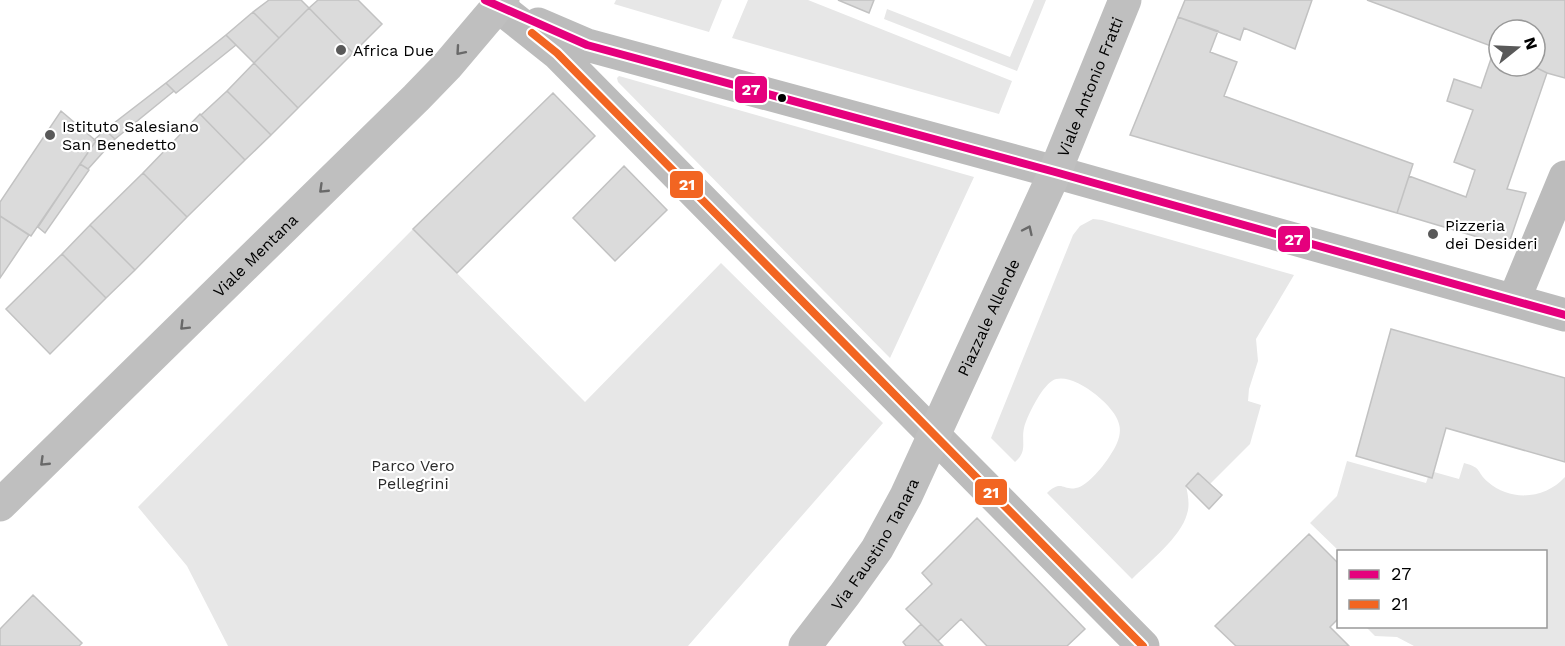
<svg xmlns="http://www.w3.org/2000/svg" width="1565" height="646" viewBox="0 0 1565 646" font-family="'Work Sans',sans-serif">
	<style>
		.green { fill: #e7e7e7 }
		.building { fill: #dbdbdb; stroke: #c2c2c2; stroke-width: 1.5 }
		.lines { fill: none; stroke-linecap: round; stroke-linejoin: round }
		.minor { stroke: #bcbcbc; stroke-width: 33 }
		.tertiary { stroke: #bcbcbc; stroke-width: 33 }
		.secondary { stroke: #bfbfbf; stroke-width: 33 }
		.bus-1-casing { stroke: #fff; stroke-width: 12 }
		.bus-2-casing { stroke: #fff; stroke-width: 12 }
		.bus-1 { stroke: #e5007d; stroke-width: 8 }
		.bus-2 { stroke: #f26522; stroke-width: 8 }
		.oneway { stroke: #696969 }
		.poi-dot { fill: #595959; stroke: #fff; stroke-width: 2 }
		.bus-dot { fill: #000; stroke: #fff; stroke-width: 2 }
		.labels { text-anchor: middle; stroke-width: 4.5; stroke-linejoin: round; paint-order: stroke }
		.poi-label { font-size: 16px; fill: #000; stroke: #fff; text-anchor: start }
		.street-label { font-size: 16px; fill: #000; stroke: #fff }
		.park-label { font-size: 16px; fill: #2b2b2b; stroke: #fff }
		.line-badge { stroke: #fff; stroke-width: 2 }
		.badge-label { font-size: 16px; text-anchor: middle; font-weight: bold; fill: #fff }
	</style>
	<rect width="100%" height="100%" fill="#fff"/>
	<path class="green" d="M616,0H722L709,32L614,4Z
		M748,0H808L1012,81L999,114L732,38Z
		M1034,0H1046L1017,71L884,19L887,9L1010,57Z
		M619,76L974,177L890,358L618,82L617,78Z
		M1093,219L1102,220L1294,275L1256,339L1258,361L1249,389L1248,401L1261,405L1250,444L1210,484L1198,473L1186,486C1188,495 1190,505 1187,514C1181,537 1149,562 1132,579L1047,493C1062,479 1063,491 1076,488C1088,486 1105,464 1111,454C1117,445 1122,434 1119,424C1115,405 1070,369 1052,381C1041,388 1027,416 1024,428C1021,442 1028,451 1015,462L991,438L1073,235L1080,226Z
		M413,229L585,402L721,263L883,423L688,646H228L187,566L138,507Z
		M1347,461L1426,483L1428,477L1432,478L1434,472L1459,479L1464,463C1483,468 1476,472 1488,482C1511,502 1545,499 1565,477V646H1414L1397,637L1375,636L1367,628L1368,626H1546V552L1339,551L1310,523L1337,496Z"/>
	<path class="building" d="M269,0H301L309,8L279,38L253,12Z
		M318,0H358L382,24L353,53L309,8Z
		M838,0H874L869,13Z
		M1185,0H1312L1295,49L1244,28L1240,40L1178,17Z
		M1367,0H1565V78L1547,73L1533,66H1535V30H1499V49Z
		M309,8L353,53L298,108L254,63Z
		M253,12L279,38L254,63L226,35Z
		M1178,17L1218,31L1210,52L1237,62L1224,96L1413,164L1397,213L1130,135Z
		M226,35L236,45L176,93L166,83Z
		M1495,47L1499,49V66H1533L1547,73L1507,189L1526,193L1508,246L1397,213L1409,176L1466,197L1475,170L1454,162L1473,110L1447,101L1454,79L1481,88Z
		M254,63L298,108L271,135L227,91Z
		M166,83L174,91L115,139L105,130Z
		M227,91L271,135L245,160L201,115Z
		M553,93L595,136L457,273L413,229Z
		M61,111L96,141L31,236L0,216V202Z
		M200,114L245,160L187,217L143,173Z
		M105,130L115,139L88,169L80,164L96,141L94,140Z
		M80,164L89,170L45,233L38,227Z
		M624,166L667,210L615,261L573,218Z
		M143,173L187,217L135,270L90,225Z
		M0,216L29,235L0,278Z
		M90,225L135,270L106,298L62,254Z
		M62,254L106,298L50,354L6,309Z
		M1391,329L1565,378V462L1446,428L1432,478L1356,456Z
		M1198,473L1222,495L1209,509L1186,486Z
		M977,518L1085,629L1067,646H987L961,619L938,641L906,609L932,584L922,573Z
		M1309,534L1338,563V619L1330,627L1349,646H1236L1215,626Z
		M33,595L82,643L79,646H0V629Z
		M921,624L943,646H906L903,642Z"/>
	<g class="lines">
		<path class="minor" d="M1055,172L1565,315
			M1514,300L1565,177
			M934,435L1143,646"/>
		<path class="tertiary" d="M499,7L557,53L934,435
			M538,24L587,45L1055,172"/>
		<g class="secondary">
			<path id="s1" d="M0,505L416,98L447,66L503,0"/>
			<path id="s2" d="M805,646L845,594L877,549L906,496L1055,172L1125,0"/>
		</g>
		<defs>
			<path id="bus-1" d="M485,0L587,45L1055,172L1565,315"/>
			<path id="bus-2" d="M532,33L557,53L1143,646"/>
		</defs>
		<use href="#bus-1" class="bus-1-casing"/>
		<use href="#bus-2" class="bus-2-casing"/>
		<use href="#bus-1" class="bus-1"/>
		<use href="#bus-2" class="bus-2"/>
	</g>
	<defs><path id="oneway-chevron" d="M-2-3.5L2.5 0L-2 3.5" fill="none" stroke-width="1.6" stroke-linecap="round" stroke-linejoin="round" transform="scale(1.5)"/></defs>
	<g class="oneway">
		<use href="#oneway-chevron" transform="translate(460 51) rotate(131)"/>
		<use href="#oneway-chevron" transform="translate(323 189) rotate(136)"/>
		<use href="#oneway-chevron" transform="translate(1028 230) rotate(-65)"/>
		<use href="#oneway-chevron" transform="translate(184 326) rotate(135)"/>
		<use href="#oneway-chevron" transform="translate(44 462) rotate(136)"/>
	</g>
	<g class="poi-dot">
		<circle cx="341" cy="50" r="6"/>
		<circle cx="50" cy="135" r="6"/>
		<circle cx="1433" cy="234" r="6"/>
	</g>
	<circle class="bus-dot" cx="782" cy="98" r="5"/>
	<g class="labels">
		<g class="poi-label">
			<text x="353" y="56">Africa Due</text>
			<text x="62" y="132">Istituto Salesiano<tspan x="62" dy="18">San Benedetto</tspan></text>
			<text x="1445" y="231">Pizzeria<tspan x="1445" dy="18">dei Desideri</tspan></text>
		</g>
		<g class="street-label">
			<text dy="6" stroke="none"><textPath href="#s2" startOffset="630">Viale Antonio Fratti</textPath></text>
			<text dy="6" stroke="none"><textPath href="#s1" startOffset="357">Viale Mentana</textPath></text>
			<text dy="6" stroke="none"><textPath href="#s2" startOffset="378">Piazzale Allende</textPath></text>
			<text dy="6" stroke="none"><textPath href="#s2" startOffset="124">Via Faustino Tanara</textPath></text>
		</g>
		<g class="park-label">
			<text x="413" y="471">Parco Vero<tspan x="413" dy="18">Pellegrini</tspan></text>
		</g>
	</g>
	<g class="line-badge">
		<rect x="734" y="75" width="34" height="29" rx="6" fill="#e5007d"/>
		<rect x="669" y="170" width="35" height="29" rx="6" fill="#f26522"/>
		<rect x="1277" y="225" width="34" height="28" rx="6" fill="#e5007d"/>
		<rect x="974" y="478" width="34" height="28" rx="6" fill="#f26522"/>
	</g>
	<g class="badge-label">
		<text x="751" y="95">27</text>
		<text x="687" y="190">21</text>
		<text x="1294" y="245">27</text>
		<text x="991" y="498">21</text>
	</g>
	<rect x="1337" y="550" width="210" height="78" fill="#ffffff" stroke="#999999" stroke-width="1.5"/>
	<rect x="1349" y="570" width="30" height="9" fill="#e5007d" stroke="#999999" stroke-width="1.5"/>
	<text x="1391" y="580" font-size="18" fill="#000000">27</text>
	<rect x="1349" y="600" width="30" height="9" fill="#f26522" stroke="#999999" stroke-width="1.5"/>
	<text x="1391" y="610" font-size="18" fill="#000000">21</text>
	<g transform="translate(1517 48) rotate(72)"><circle r="28" fill="#ffffff" stroke="#999999" stroke-width="1.5"/>
	<path d="M0-4.5L10 22L0 15L-10 22Z" fill="#595959"/>
	<text y="-9" font-size="16" font-weight="bold" text-anchor="middle" fill="#000000">N</text>
	</g>
</svg>
